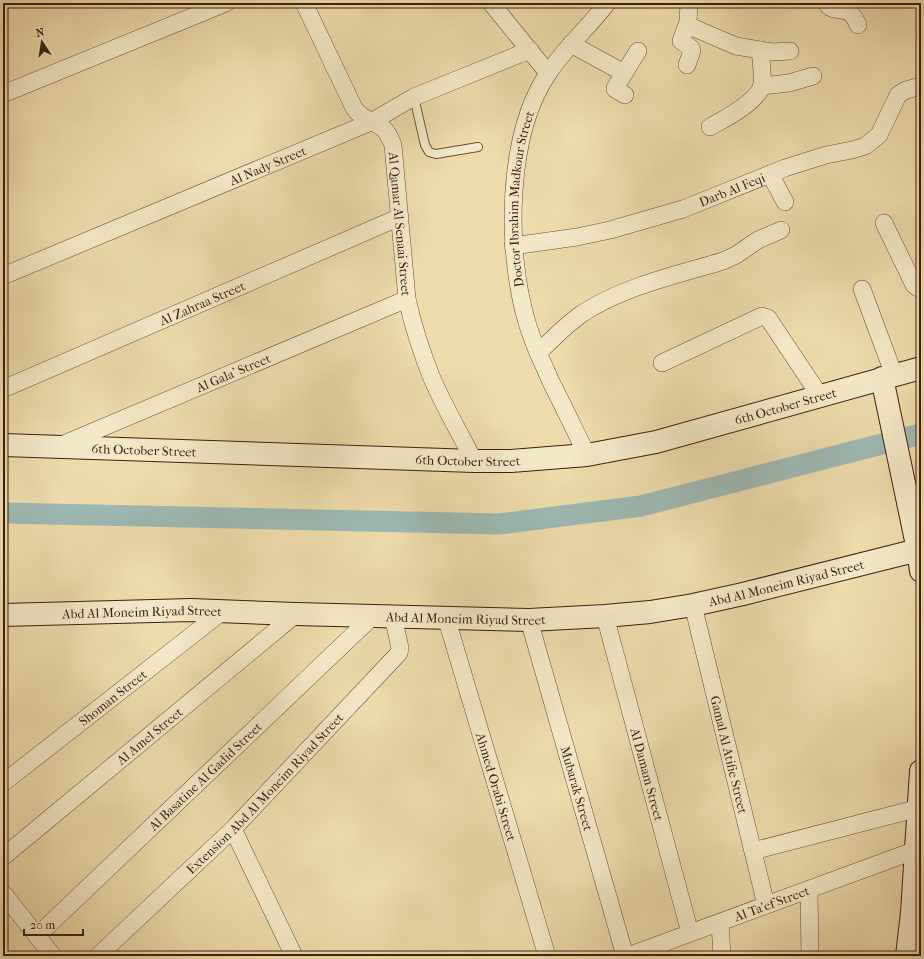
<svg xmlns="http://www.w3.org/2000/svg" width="924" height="959" viewBox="0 0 924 959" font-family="'IM FELL French Canon',serif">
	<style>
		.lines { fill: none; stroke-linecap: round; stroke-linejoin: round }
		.canal { stroke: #9db9b3; stroke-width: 21 }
		.lane-casing { stroke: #6b4d36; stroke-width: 10 }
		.street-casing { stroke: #6b4d36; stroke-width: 18 }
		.secondary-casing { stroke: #401e0f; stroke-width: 24 }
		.lane { stroke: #f3e8c8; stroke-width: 8 }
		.street { stroke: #f3e8c8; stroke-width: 17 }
		.secondary { stroke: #f3e8c8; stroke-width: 22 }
		.labels { text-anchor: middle; stroke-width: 3.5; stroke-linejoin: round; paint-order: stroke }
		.street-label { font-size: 13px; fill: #401e0f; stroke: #f3e8c8 }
	</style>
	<rect width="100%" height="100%" fill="#eddbab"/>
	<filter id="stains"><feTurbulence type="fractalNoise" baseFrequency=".005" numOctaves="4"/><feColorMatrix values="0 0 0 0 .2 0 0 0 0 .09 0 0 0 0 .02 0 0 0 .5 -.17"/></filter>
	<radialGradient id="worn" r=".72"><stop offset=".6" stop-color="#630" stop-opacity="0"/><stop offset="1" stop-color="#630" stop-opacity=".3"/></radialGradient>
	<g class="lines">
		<path class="canal" d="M3,513L499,524L641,506L921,434"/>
		<defs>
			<path id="lane" d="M414,97L425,145L429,152L436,154L478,147"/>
			<g id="street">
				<path id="s1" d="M304,3L354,108C362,119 369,119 380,126C387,130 390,138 393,145L407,299C413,325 421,351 431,376C443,405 460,433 474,461"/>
				<path d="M491,3L548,73"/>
				<path d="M826,3C835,17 848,0 858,25"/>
				<path d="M687,25L736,46L772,52L790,51"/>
				<path d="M571,44L624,73"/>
				<path d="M687,65L692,51L691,48L681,41L688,22L689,3"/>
				<path d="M762,86L789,83L813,76"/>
				<path d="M3,94L226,3"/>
				<path d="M625,95L615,89V88L638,51"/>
				<path d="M710,127C724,119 759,102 762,84C763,73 761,61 760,50"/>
				<path d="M770,174L785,202"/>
				<path d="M884,223L914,285L918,288H921"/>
				<path id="s2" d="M513,246L577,237L610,230L683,209L785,168L826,155L852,150L865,146L879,135L898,95L906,90L921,86"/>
				<path id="s3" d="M3,276L371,122L414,97L530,50"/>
				<path d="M862,289L894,375"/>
				<path d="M538,353C552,339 567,324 583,313C625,286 676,275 723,261L736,255L758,240L781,230"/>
				<path d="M662,363L762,316L768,318L820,396"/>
				<path id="s4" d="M3,389L400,217"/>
				<path id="s5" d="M59,446L407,299"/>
				<path id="s6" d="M587,455C575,431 564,407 552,384C543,363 532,342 526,319C506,249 506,134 549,72C566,47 589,27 607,3"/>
				<path id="s7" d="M693,605L766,905"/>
				<path id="s8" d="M605,616L690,933"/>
				<path id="s9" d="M446,617L547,956"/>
				<path id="s10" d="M529,620L625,956"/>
				<path id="s11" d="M3,783L223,611"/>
				<path d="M233,829L294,956"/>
				<path d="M753,851L919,808"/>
				<path id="s12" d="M3,857L296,614"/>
				<path d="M809,890L810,956"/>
				<path d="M3,893L53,956"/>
				<path d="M720,923L722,956"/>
				<path id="s13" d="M37,936L373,616"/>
				<path id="s14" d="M98,956L233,829L399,653L400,648L393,616"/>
				<path id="s15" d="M628,956L916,850"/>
			</g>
			<g id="secondary">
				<path d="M882,378L918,550L921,571"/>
				<path id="s16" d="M3,445L474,461H511L587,455L656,442L921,368"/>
				<path id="s17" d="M3,615L191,610L296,614L529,620L605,616L650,612L693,605L743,594L918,550"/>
				<path d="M907,956L912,913L921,771"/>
			</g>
		</defs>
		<use href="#lane" class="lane-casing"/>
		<use href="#street" class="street-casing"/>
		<use href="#secondary" class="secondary-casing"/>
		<use href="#lane" class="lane"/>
		<use href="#street" class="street"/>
		<use href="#secondary" class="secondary"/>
	</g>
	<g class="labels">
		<g class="street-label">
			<text dy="5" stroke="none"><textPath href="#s3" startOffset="287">Al Nady Street</textPath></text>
			<text dy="5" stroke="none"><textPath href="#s2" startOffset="227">Darb Al Feqi</textPath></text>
			<text dy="5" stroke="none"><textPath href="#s6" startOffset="271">Doctor Ibrahim Madkour Street</textPath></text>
			<text dy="5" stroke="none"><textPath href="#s1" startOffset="251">Al Qamar Al Senaai Street</textPath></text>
			<text dy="5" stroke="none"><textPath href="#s4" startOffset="217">Al Zahraa Street</textPath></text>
			<text dy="5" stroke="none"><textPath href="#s5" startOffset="189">Al Gala' Street</textPath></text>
			<text dy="5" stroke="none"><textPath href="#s16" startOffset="789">6th October Street</textPath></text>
			<text dy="5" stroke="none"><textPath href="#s16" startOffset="141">6th October Street</textPath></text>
			<text dy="5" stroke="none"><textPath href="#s16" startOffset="465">6th October Street</textPath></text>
			<text dy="5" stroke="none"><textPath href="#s17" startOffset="787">Abd Al Moneim Riyad Street</textPath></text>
			<text dy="5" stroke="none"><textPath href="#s17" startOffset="139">Abd Al Moneim Riyad Street</textPath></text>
			<text dy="5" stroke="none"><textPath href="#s17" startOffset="463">Abd Al Moneim Riyad Street</textPath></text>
			<text dy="5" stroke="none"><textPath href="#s11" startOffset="139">Shoman Street</textPath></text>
			<text dy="5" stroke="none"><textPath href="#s12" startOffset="190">Al Amel Street</textPath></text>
			<text dy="5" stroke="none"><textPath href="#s7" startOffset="154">Gamal Al Atifie Street</textPath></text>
			<text dy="5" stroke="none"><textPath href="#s8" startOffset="164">Al Damam Street</textPath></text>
			<text dy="5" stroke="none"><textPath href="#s13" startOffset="232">Al Basatine Al Gadid Street</textPath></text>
			<text dy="5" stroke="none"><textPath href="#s9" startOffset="177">Ahmed Orabi Street</textPath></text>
			<text dy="5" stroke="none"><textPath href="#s10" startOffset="175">Mubarak Street</textPath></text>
			<text dy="5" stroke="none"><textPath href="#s14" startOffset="233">Extension Abd Al Moneim Riyad Street</textPath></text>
			<text dy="5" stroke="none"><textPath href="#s15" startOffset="153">Al Ta'ef Street</textPath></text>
		</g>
	</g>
	<rect width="924" height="959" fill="none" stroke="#eddbab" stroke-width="16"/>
	<rect x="4" y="4" width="916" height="951" fill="none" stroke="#401e0f" stroke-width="2"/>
	<rect x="8" y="8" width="908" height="943" fill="none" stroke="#401e0f"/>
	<g transform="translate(42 42) rotate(348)" stroke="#f3e8c8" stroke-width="3" paint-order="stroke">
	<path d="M0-3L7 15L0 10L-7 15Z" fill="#401e0f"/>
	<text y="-6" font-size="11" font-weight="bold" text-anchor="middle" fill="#401e0f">N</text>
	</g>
	<path d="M24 929v6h59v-6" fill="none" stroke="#401e0f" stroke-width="2"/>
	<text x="30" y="929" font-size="12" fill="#401e0f" stroke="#f3e8c8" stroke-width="3" paint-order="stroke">20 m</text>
	<rect width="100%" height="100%" filter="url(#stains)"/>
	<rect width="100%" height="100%" fill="url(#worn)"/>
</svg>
